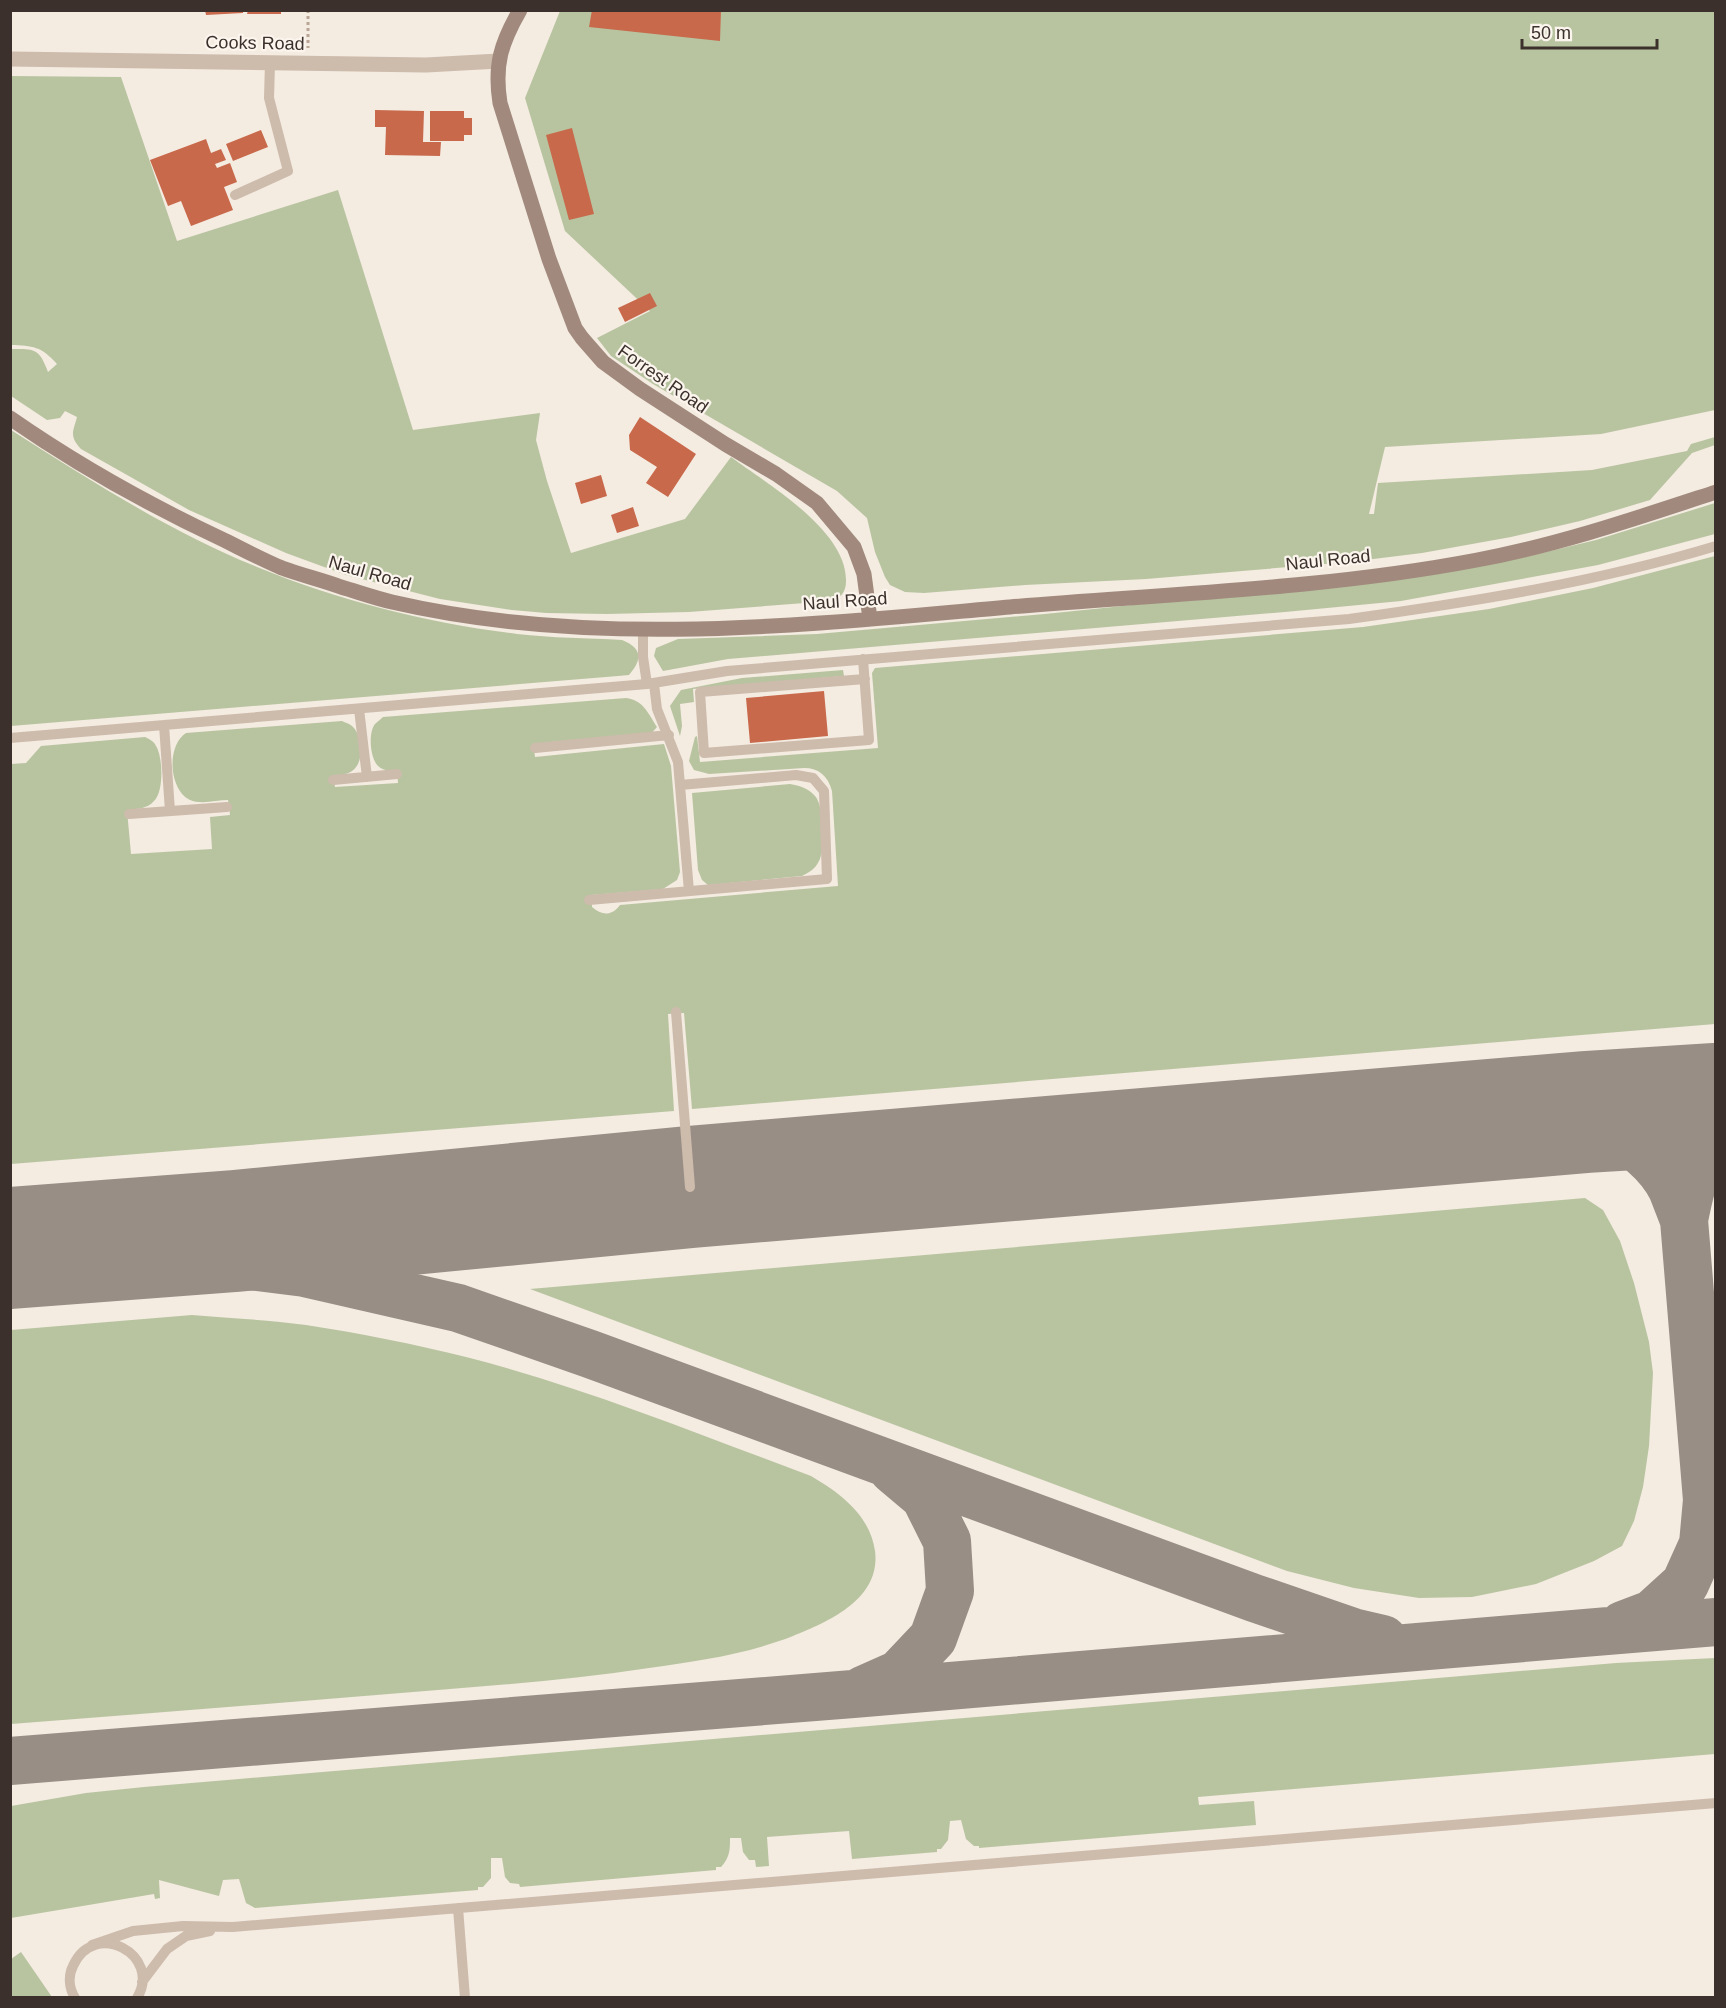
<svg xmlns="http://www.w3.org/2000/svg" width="1726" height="2008" viewBox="0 0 1726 2008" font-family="Arial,sans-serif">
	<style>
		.green { fill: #b8c4a0 }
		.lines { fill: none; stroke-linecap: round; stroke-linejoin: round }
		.taxiway { stroke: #988e86; stroke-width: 48 }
		.runway { stroke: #988e86; stroke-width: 122 }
		.building { fill: #c8694b }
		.path { stroke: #b9a596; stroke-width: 3; stroke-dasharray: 3 3; stroke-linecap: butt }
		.lane { stroke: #cdbbac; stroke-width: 10 }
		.street { stroke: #cdbbac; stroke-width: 15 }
		.secondary { stroke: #a18a7d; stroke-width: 15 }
		.labels { text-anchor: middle; stroke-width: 4.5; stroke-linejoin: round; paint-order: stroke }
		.street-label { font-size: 18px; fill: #3b302b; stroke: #fbf5ee }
	</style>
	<rect width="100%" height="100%" fill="#f4ebe1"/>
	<path class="green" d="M560,11H1715V410L1601,434L1385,447L1369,514H1374L1378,483L1592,470L1687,451L1691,444L1715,437V445L1692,453L1650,500L1580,521L1511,537L1422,553L1349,562L1146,579L1025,585L924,593L905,592L890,585L885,577L875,552L867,518L837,491L653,384L611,356L597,338L650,311L565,231L525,98Z
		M10,76L121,77L177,241L338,190L413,430L540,413L536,440L547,481L571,553L685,519L731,457C767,484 847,530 846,581C846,592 841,598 831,601L689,612L607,614L546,613L512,610L440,599L346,575L286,553L189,510L81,449C69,436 73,432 77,417L65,411L60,418L47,420L11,396V349C35,349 39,348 48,372L57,364C41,346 33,346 11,345Z
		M11,430C90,480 170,532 257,567C340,601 428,623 517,634C552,638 587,638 622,640C642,648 643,659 629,675L618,676L11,726Z
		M1715,503V534L1598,565L1401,601L1285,612L728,659L663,671L654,656L656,648L678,639L817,634L1045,614L1181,600L1521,558L1596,540Z
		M1715,556V1024L692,1109L684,1013L668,1014L674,1111L11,1164V764L26,763L41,746L145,737C149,739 154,741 156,746C163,757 164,792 154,801C147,809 137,809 127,810L131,854L212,849L210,817L230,815L228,800C217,800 201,805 190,800C169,790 166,746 186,733L342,721C346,723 351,724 354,728C363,739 364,763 352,771C347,775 339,775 333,776L335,787L398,783L397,771C390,771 384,771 378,766C370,758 368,733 375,724C378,721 381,719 383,717L626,698C643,700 648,713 657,727L649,736L534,748L535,757L664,744L671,766L680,872L677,880L663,889L592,895V907C602,916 612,916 620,905L838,886L832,791C828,776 819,768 804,768L709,774L694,770L689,761L695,737L697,736L700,762L878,748L872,673L875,668L1363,627L1489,609L1593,588Z
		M843,670L844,676L693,689L694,702L680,704L682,726L680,736L670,706L681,690L742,678Z
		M790,784C800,786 808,788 815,796C824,805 825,850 819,861C815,869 810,872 802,876L708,885L702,880L698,870L692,793Z
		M1585,1198L1603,1210L1620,1241L1634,1283L1649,1342L1653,1373L1649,1446L1643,1487L1634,1521L1622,1546L1594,1561L1536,1584L1472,1597L1419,1598L1354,1588L1287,1571L530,1289Z
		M192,1315C230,1318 268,1320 306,1325C359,1333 414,1344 466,1357C584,1387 698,1434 811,1476C840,1493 870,1515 875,1551C881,1598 831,1621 793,1636C747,1654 698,1661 649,1668C583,1678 516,1684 450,1689C303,1701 157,1713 11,1724V1330Z
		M1715,1658V1754L1198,1797L1199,1805L1254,1801L1256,1825L979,1848V1846H974L966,1839L961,1820L950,1821L948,1840L941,1849H937V1852L852,1859L849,1831L767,1837L769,1866L756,1867L755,1860H749L743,1852L741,1838H730C730,1850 730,1857 721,1867H716V1870L520,1887L519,1884L510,1883L505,1877L502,1858H491V1878L483,1887H478V1890L255,1908L246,1903L239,1879L223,1880L219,1896L159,1880L160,1898L155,1899L154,1894L11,1918V1806L86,1793L144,1787L1616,1663Z
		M21,1952L52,1997H11V1959Z"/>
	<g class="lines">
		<path class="taxiway" d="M1586,1112C1617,1135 1654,1153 1672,1189C1676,1199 1680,1210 1684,1220
			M10,1252L144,1253L305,1273L458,1308L590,1354L1254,1598L1353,1632L1383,1639
			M1623,1625L1652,1614L1685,1584L1703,1544L1707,1500L1684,1220C1690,1190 1695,1164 1716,1141
			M863,1690L899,1674L933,1638L950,1591L947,1541L925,1497L893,1470
			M10,1761L853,1694L1716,1622"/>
		<path class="runway" d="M10,1248L235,1231L690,1187L1586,1112L1716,1104"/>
	</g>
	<path class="building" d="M205,10H243V13L206,15Z
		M248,10H281V14H247Z
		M592,10H721L720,41L589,27Z
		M375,110L424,111L423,142H441L440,156L385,155L386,127H375Z
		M430,111H464V118H472V135H464V141H430Z
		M572,128L594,214L569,220L546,135Z
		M261,130L268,147L233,161L226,144Z
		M206,139L211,153L221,149L226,160L215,164L217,168L230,163L237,182L224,187L233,210L191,226L181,201L168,206L150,160Z
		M650,293L657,306L625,322L618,308Z
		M640,417L696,454L668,497L646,483L657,467L630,450L629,435Z
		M601,475L607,496L581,504L575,483Z
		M633,507L639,526L617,533L611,515Z
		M824,691L828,736L750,743L746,698Z"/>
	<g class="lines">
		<path class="path" d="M308,10V48"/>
		<path class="lane" d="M235,195L288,171L269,98L270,63
			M643,630V657L647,684
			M863,659L869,740L704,753L700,692L865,679
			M654,684L657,709L678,762L689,891
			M359,709L367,777
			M164,725L170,811
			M10,738L647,684L727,671L1349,619C1472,602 1597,582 1716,546
			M535,748L669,735
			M333,780L397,774
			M129,814L227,807
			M589,900L827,879L824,791L813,778L796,775L680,785
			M676,1012L690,1187
			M458,1908L465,1998
			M92,1945L133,1931L183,1926L233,1927L1716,1803
			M142,1982L167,1949L186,1936L210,1931
			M75,1998C69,1988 68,1976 73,1966C94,1918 163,1955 137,1998"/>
		<path class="street" d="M10,59L426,65L499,61"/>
		<path class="secondary" d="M520,10C501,43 494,65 500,103L549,259L575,328L582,338L603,362L640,389L725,444L776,474L817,503L854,547L864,574L870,619
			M10,418C79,466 151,506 226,541C244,550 263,560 282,568C301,575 322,580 341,587C358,592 375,598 392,602C595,649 804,625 1010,607C1164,594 1325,589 1477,560C1558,545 1637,518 1716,492"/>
	</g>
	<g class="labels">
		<g class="street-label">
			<text transform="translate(255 43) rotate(1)" y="6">Cooks Road</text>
			<text transform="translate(663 379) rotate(35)" y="6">Forrest Road</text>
			<text transform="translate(1328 560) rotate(-6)" y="6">Naul Road</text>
			<text transform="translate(370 573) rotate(16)" y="6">Naul Road</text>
			<text transform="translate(845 601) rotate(-4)" y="6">Naul Road</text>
		</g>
	</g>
	<rect width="1726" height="2008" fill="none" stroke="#3b302b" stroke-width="24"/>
	<path d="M1522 39v9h135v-9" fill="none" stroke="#3b302b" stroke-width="3"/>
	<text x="1531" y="39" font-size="18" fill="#3b302b" stroke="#fbf5ee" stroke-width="4.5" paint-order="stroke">50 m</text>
</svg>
